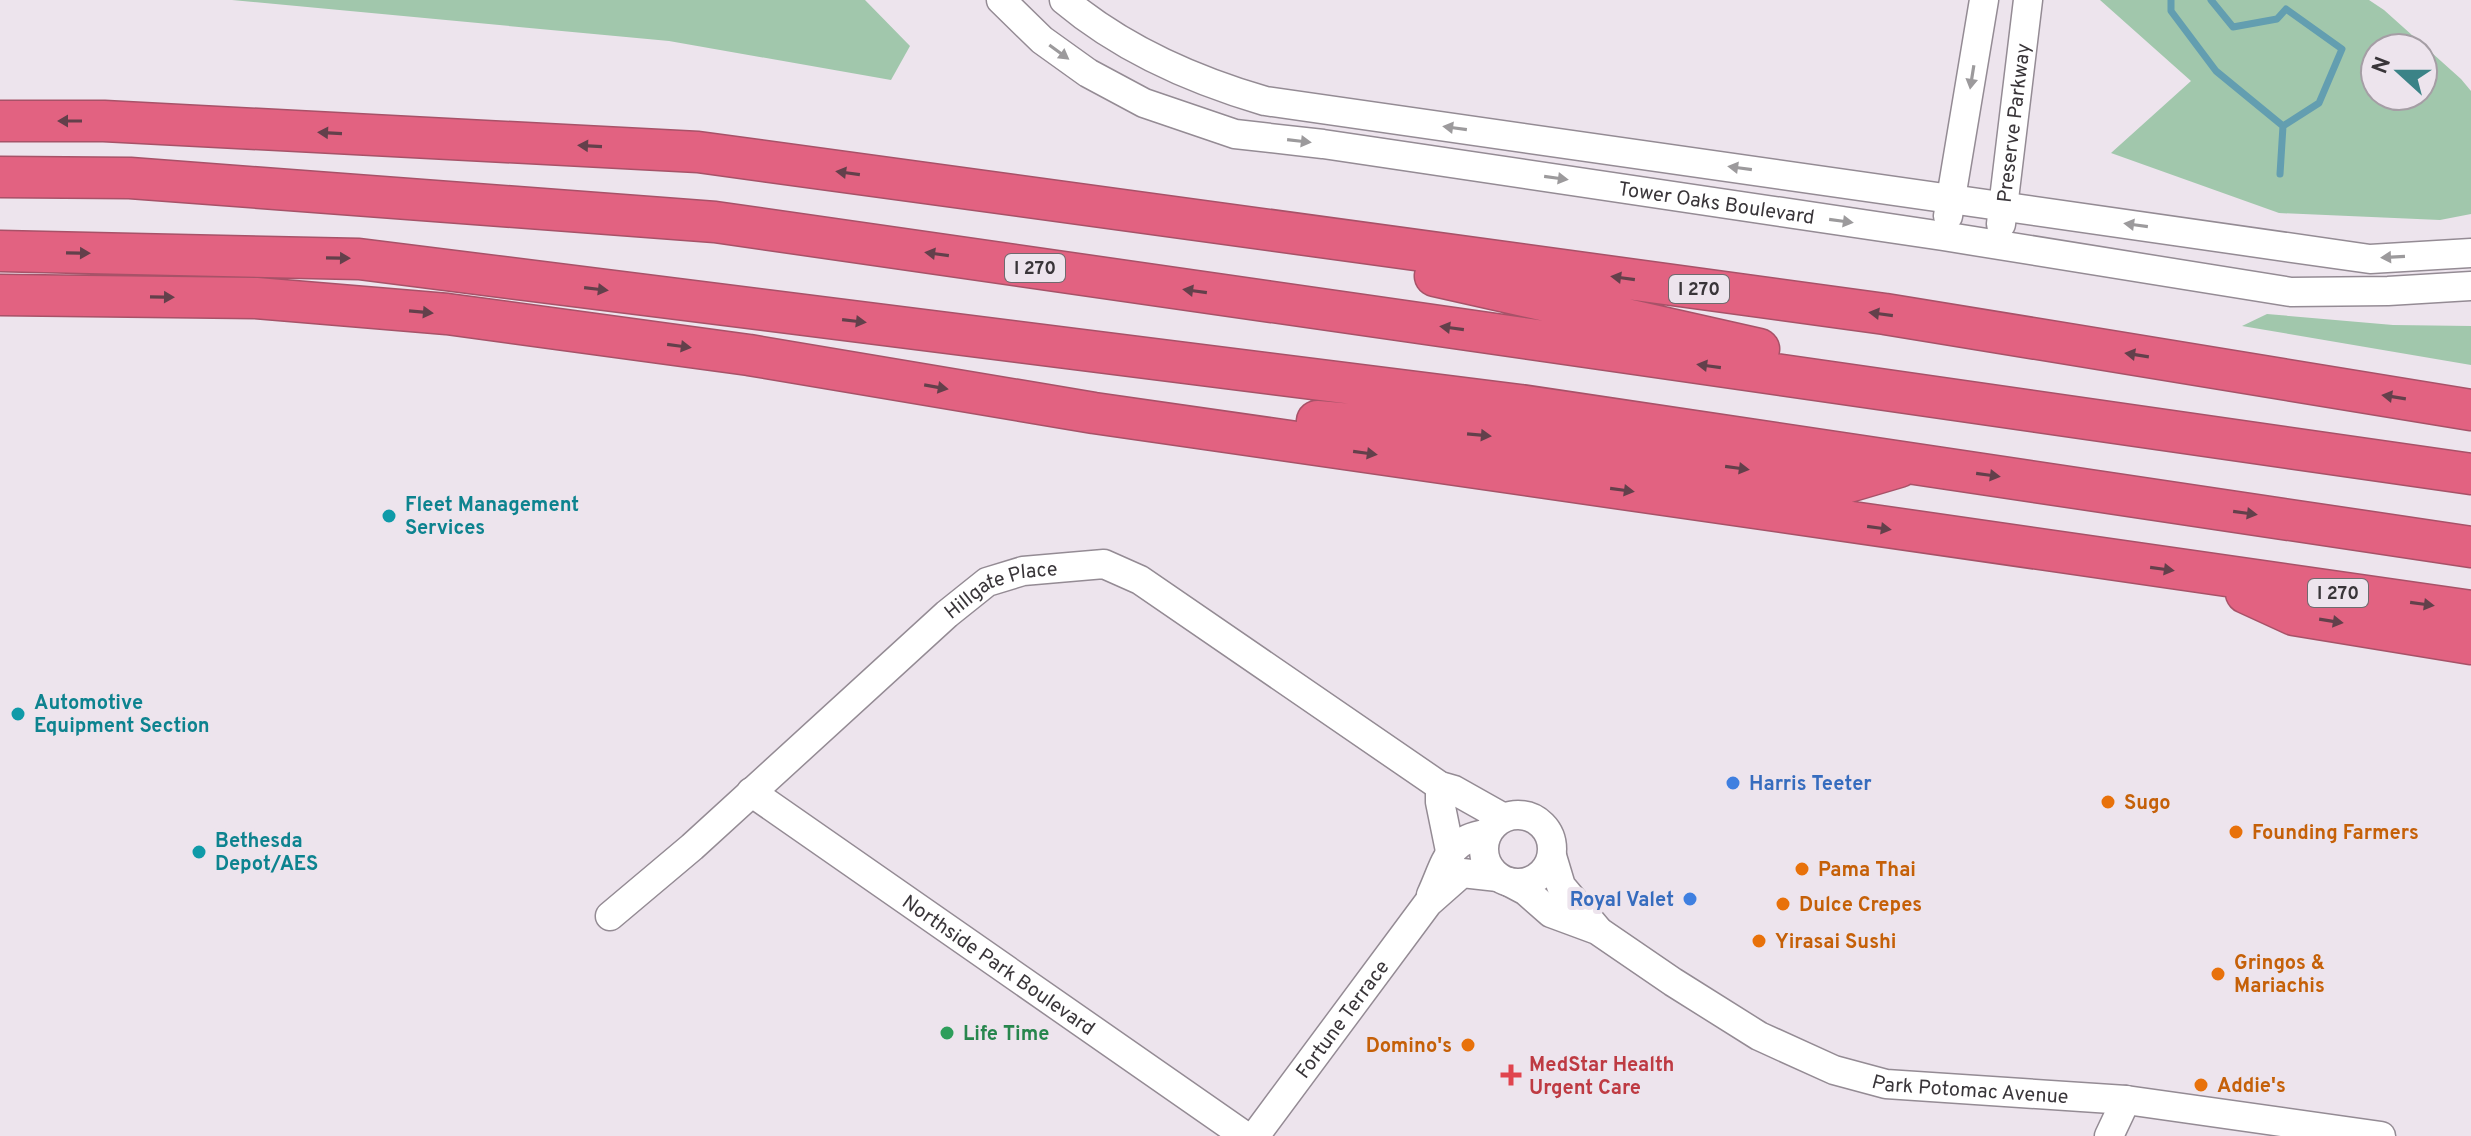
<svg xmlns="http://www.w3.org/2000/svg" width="2471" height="1136" viewBox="0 0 2471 1136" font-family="Overpass,sans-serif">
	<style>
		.green { fill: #a1c7ac; fill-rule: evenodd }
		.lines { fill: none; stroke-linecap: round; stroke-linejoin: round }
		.stream { stroke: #639eb0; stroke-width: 7 }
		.minor-casing { stroke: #948b94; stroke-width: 31 }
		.highway-casing { stroke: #a75268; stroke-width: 43 }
		.minor { stroke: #fff; stroke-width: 28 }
		.highway { stroke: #e26281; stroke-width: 40 }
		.oneway { fill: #9c9a9c }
		.oneway2 { fill: #63404b }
		.culture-dot { fill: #0f9aa8; stroke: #ede4ed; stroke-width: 3 }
		.shop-dot { fill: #3f7fe0; stroke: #ede4ed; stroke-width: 3 }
		.food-dot { fill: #e8710a; stroke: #ede4ed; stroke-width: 3 }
		.leisure-dot { fill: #2e9e5b; stroke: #ede4ed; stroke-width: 3 }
		.health-dot { fill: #e0444e; stroke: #ede4ed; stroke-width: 3 }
		.labels { text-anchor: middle; stroke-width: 8; stroke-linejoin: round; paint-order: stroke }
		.shield { fill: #ede4ed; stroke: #6f6a6f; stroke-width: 2 }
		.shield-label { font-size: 18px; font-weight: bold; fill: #393539 }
		.street-label { font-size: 20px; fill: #393539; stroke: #ede4ed }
		.culture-label { font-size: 20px; font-weight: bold; fill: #0d838f; stroke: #ede4ed; text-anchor: start }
		.shop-label { font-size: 20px; font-weight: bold; fill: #366cbe; stroke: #ede4ed; text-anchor: start }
		.food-label { font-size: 20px; font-weight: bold; fill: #c56008; stroke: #ede4ed; text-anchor: start }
		.leisure-label { font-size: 20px; font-weight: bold; fill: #27864d; stroke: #ede4ed; text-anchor: start }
		.health-label { font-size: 20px; font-weight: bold; fill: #be3a42; stroke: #ede4ed; text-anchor: start }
	</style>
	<rect width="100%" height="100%" fill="#ede4ed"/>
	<path class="green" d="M232,0H865L910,46L891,80L669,41Z
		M2100,0H2369L2384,10L2461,79L2471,91V214L2440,220L2279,213L2111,153L2191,81ZM2423,48V96H2375V48Z
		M2267,314L2393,325L2471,326V365L2242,326Z"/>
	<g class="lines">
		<path class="stream" d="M2171,0V11L2216,71L2283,126L2280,174
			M2211,0L2233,27L2277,19L2286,9L2342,49L2319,103L2283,126"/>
		<defs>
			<g id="minor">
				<path id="s1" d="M1001,0L1042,40L1088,73L1144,103L1235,134L1323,144L1943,236L2291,292L2388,291L2471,286"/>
				<path d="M1064,0C1121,48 1193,80 1265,101L2370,259L2471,253"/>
				<path d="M1948,216L1984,0"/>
				<path id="s2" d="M2001,224L2028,0"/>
				<path d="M1440,786V802L1450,851"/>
				<path id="s3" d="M751,792L1245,1136"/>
				<circle cx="1518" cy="849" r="34"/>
				<path d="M1552,856L1561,886L1597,929"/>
				<path id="s4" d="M1509,882L1526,891L1551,913L1597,930L1673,982L1759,1036L1834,1070L1886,1084L2126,1100L2381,1136"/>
				<path d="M1431,895C1446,863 1447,839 1487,834"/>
				<path id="s5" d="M610,916L692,847L947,614L987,582L1023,571L1104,564L1140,580L1440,786L1454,790L1502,817"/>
				<path id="s6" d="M1255,1136L1428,903L1462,873L1498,877"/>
				<path d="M2109,1136L2126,1100"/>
			</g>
			<path id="highway" d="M0,121H104L698,152L1885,314L2471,410
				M0,177L130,178L715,222L2471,474
				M0,251L359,259L1520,405L2471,547
				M1435,276L1759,349
				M0,295L256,298L447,314L749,355L1094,413L2471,611
				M1317,421L1490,436L1845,483L1899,467
				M2246,593L2294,615L2471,644"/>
		</defs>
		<use href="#minor" class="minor-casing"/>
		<use href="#highway" class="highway-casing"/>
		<use href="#minor" class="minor"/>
		<use href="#highway" class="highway"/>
	</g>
	<defs><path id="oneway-solid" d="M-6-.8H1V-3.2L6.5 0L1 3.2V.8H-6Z" transform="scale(2)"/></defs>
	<g class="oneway">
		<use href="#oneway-solid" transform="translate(1059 52) rotate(36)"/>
		<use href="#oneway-solid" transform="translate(1972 77) rotate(99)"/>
		<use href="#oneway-solid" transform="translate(1455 128) rotate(-172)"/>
		<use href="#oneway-solid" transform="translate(1299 141) rotate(7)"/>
		<use href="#oneway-solid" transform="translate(1740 168) rotate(-172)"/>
		<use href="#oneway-solid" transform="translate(1556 178) rotate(8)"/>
		<use href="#oneway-solid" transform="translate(1841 221) rotate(8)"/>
		<use href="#oneway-solid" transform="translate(2136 225) rotate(-172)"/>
		<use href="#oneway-solid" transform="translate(2393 257) rotate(177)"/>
	</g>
	<g class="oneway2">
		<use href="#oneway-solid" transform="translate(70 121) rotate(-180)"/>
		<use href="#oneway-solid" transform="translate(330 133) rotate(-177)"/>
		<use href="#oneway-solid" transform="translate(590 146) rotate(-177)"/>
		<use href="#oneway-solid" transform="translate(848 173) rotate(-172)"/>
		<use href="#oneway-solid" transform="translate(78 253) rotate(1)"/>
		<use href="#oneway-solid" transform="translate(937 254) rotate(-172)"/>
		<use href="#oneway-solid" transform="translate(338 258) rotate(1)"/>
		<use href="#oneway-solid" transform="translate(1623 278) rotate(-172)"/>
		<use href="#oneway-solid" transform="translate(596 289) rotate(7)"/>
		<use href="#oneway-solid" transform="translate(1195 291) rotate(-172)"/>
		<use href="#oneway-solid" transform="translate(162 297) rotate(1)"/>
		<use href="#oneway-solid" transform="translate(421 312) rotate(5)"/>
		<use href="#oneway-solid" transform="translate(1881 314) rotate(-172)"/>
		<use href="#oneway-solid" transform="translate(854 321) rotate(7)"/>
		<use href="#oneway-solid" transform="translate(1452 328) rotate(-172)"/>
		<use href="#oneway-solid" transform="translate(679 346) rotate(8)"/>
		<use href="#oneway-solid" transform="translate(2137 355) rotate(-171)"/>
		<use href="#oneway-solid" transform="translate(1709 366) rotate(-172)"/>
		<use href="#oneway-solid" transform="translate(936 387) rotate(10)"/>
		<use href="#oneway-solid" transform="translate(2394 397) rotate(-171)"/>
		<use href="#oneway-solid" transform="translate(1479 435) rotate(5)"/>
		<use href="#oneway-solid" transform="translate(1365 453) rotate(8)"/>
		<use href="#oneway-solid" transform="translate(1737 468) rotate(8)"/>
		<use href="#oneway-solid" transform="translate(1988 475) rotate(8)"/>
		<use href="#oneway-solid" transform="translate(1622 490) rotate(8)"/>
		<use href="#oneway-solid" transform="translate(2245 513) rotate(8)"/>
		<use href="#oneway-solid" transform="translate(1879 528) rotate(8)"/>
		<use href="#oneway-solid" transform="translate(2162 569) rotate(8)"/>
		<use href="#oneway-solid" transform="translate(2422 604) rotate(8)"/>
		<use href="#oneway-solid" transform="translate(2331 621) rotate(9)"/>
	</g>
	<g class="culture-dot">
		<circle cx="389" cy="516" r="8"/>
		<circle cx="18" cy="714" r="8"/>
		<circle cx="199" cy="852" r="8"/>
	</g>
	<g class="shop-dot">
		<circle cx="1733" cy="783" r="8"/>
		<circle cx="1690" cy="899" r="8"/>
	</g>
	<g class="food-dot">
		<circle cx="2108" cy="802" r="8"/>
		<circle cx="2236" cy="832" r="8"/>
		<circle cx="1802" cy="869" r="8"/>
		<circle cx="1783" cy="904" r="8"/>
		<circle cx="1759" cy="941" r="8"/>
		<circle cx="2218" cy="974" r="8"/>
		<circle cx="1468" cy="1045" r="8"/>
		<circle cx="2201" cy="1085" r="8"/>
	</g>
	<circle class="leisure-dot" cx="947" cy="1033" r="8"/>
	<path class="health-dot" d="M1507 1063h8v8h8v8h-8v8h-8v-8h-8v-8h8z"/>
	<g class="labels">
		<g class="shield">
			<rect x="1005" y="254" width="60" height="28" rx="6"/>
			<rect x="1669" y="275" width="60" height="28" rx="6"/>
			<rect x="2308" y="579" width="60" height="28" rx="6"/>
		</g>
		<g class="shield-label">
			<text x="1035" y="274">I 270</text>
			<text x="1699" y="295">I 270</text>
			<text x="2338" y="599">I 270</text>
		</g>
		<g class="street-label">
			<text dy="7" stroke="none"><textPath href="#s2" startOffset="102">Preserve Parkway</textPath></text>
			<text dy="7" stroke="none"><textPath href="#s1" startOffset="760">Tower Oaks Boulevard</textPath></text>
			<text dy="7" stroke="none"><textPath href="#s5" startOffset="514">Hillgate Place</textPath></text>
			<text dy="7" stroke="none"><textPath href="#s3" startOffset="302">Northside Park Boulevard</textPath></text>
			<text dy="7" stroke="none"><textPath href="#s6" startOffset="146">Fortune Terrace</textPath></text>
			<text dy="7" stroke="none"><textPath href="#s4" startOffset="516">Park Potomac Avenue</textPath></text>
		</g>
		<g class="culture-label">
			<text x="405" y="511">Fleet Management<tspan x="405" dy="23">Services</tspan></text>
			<text x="34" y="709">Automotive<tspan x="34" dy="23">Equipment Section</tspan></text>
			<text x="215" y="847">Bethesda<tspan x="215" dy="23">Depot/AES</tspan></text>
		</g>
		<g class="shop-label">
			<text x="1749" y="790">Harris Teeter</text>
			<text x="1674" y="906" text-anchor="end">Royal Valet</text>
		</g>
		<g class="food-label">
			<text x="2124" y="809">Sugo</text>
			<text x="2252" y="839">Founding Farmers</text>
			<text x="1818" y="876">Pama Thai</text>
			<text x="1799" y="911">Dulce Crepes</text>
			<text x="1775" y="948">Yirasai Sushi</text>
			<text x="2234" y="969">Gringos &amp;<tspan x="2234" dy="23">Mariachis</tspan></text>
			<text x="1452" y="1052" text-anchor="end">Domino's</text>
			<text x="2217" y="1092">Addie's</text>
		</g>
		<g class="leisure-label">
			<text x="963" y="1040">Life Time</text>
		</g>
		<g class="health-label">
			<text x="1529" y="1071">MedStar Health<tspan x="1529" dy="23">Urgent Care</tspan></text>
		</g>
	</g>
	<g transform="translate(2399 72) rotate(291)"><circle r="38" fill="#ede4ed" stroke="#a59ea5" stroke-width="2"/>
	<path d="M0-6L14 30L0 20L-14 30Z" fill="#3b8387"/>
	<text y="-12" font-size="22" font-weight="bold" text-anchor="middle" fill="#393539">N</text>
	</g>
</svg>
